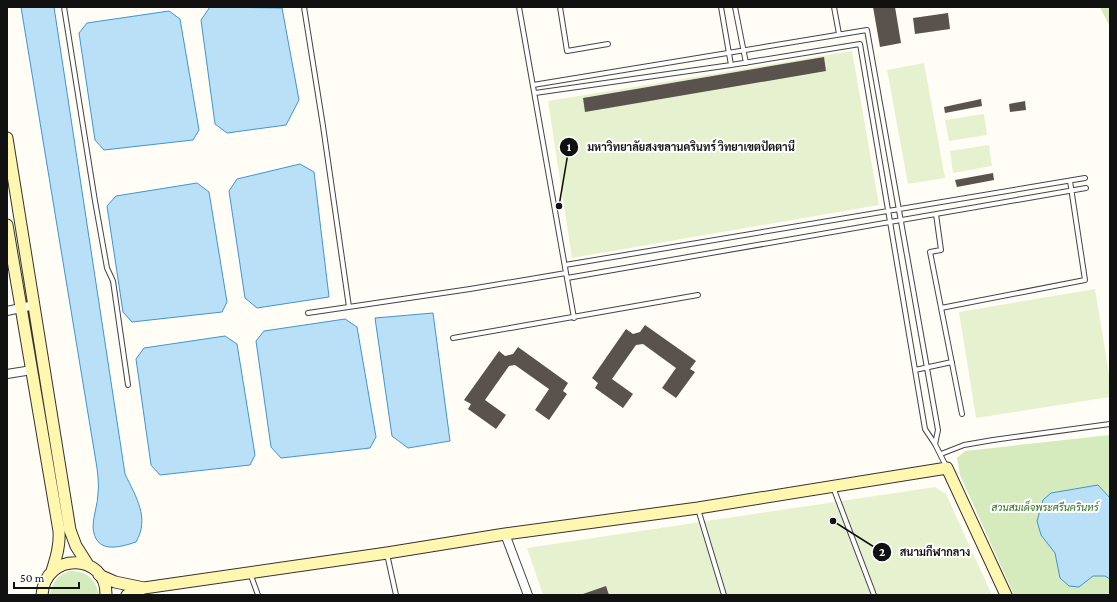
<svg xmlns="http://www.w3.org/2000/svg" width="1117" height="602" viewBox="0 0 1117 602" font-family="'Crimson Pro',Sarabun,serif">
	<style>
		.green { fill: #d5ebbd }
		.pitch { fill: #e6f2cf }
		.water { fill: #b9e0f7; stroke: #3f96cf }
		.building { fill: #5a524d }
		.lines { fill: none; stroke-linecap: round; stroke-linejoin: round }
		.lane-casing { stroke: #444; stroke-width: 6 }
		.street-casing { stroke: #444; stroke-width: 10 }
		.secondary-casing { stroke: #333; stroke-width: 13 }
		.lane { stroke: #fff; stroke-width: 4 }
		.street { stroke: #fff; stroke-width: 8 }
		.secondary { stroke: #fff6b0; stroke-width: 11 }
		.labels { text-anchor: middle; stroke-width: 4; stroke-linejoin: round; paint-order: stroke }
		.park-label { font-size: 10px; font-style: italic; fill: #2f6b1f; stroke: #fff }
		.leader { fill: none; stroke: #111; stroke-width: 1.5 }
		.callout-dot { fill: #111; stroke: #fff; stroke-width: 1.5 }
		.mark-label { font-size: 12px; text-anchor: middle; font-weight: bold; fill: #fff }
		.callout-label { font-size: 11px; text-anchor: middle; font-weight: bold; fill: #111; stroke: #fff; stroke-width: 4; stroke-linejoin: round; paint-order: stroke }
	</style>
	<rect width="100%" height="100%" fill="#fffdf5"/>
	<path class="green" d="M1100,7H1110V27Z
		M1110,435V595H1014L960,475L957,458L965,451Z
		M70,571C87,571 96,579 99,595H50C52,582 58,575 70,571Z"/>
	<path class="pitch" d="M852,51L879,205L572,258L548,101Z
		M924,63L945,178L908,184L887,70Z
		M984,114L987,135L949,141L945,120Z
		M989,145L992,166L953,173L950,151Z
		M1095,289L1110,380V397L976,418L959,312Z
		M935,487L946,494L992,595H543L527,548Z"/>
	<path class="water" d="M21,7H54L125,474C136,497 150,518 136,542C118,548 95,554 93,527C93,516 98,504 98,493C99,485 98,477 97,468Z
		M210,7L282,8L299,100L286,125L227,133L215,124L201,20Z
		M169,11L180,19L199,130L193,140L104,150L95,140L79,33L87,23Z
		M300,164L314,172L329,297L257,308L245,298L229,191L237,179Z
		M197,183L209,192L227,302L222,312L132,322L123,312L107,206L116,196Z
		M433,313L450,441L408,448L392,436L375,318Z
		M345,319L357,327L376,437L370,448L281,458L271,447L256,341L264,331Z
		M225,336L237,344L255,455L250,465L160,475L151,465L136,359L144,348Z
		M1098,485L1110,498V579L1105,576H1093L1079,587L1069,586L1060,578L1055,553L1041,535L1037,521L1043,500L1051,493Z"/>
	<path class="building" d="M873,7H895L901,43L880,47Z
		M948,13L950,29L915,34L913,18Z
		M824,57L826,71L585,112L583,98Z
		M981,99L982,106L945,113L944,107Z
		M1025,101L1026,110L1010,112L1009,104Z
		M993,173L994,180L957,187L955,180Z
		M645,325L696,361L690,369L695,372L676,398L662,388L676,368L643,344L636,345L612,379L633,394L623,408L595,388L598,383L592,378L626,329L633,334L640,332Z
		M518,347L568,383L563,391L567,394L549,420L535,410L549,389L515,365L509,366L485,400L506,415L496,429L468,409L471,404L464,400L499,351L505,356L513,354Z
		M606,586L609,595H583V594Z"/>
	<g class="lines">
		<defs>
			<path id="lane" d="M64,7L95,201L107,268L113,281L128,385
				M304,7L323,126L349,307
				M519,7L574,318
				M560,7L567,51L608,44
				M721,7L731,65
				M735,7L746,63
				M834,7L839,34
				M533,85L867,30L938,430L935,444
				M535,93L731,65L860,44L925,429L935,444L947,468
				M936,214L941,250L930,252L962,414
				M565,265L1085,178
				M567,278L1086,188
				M941,308L1085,280L1070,181
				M308,313L470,289L566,273
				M453,338L698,295
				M915,370L952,362
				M941,454L964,445L993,440L1110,424
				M833,487L874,595
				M698,509L724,595
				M387,554L396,595
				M250,573L258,595"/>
			<path id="street" d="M7,311L34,305
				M7,374L32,370
				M505,534L528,595"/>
			<path id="secondary" d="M7,138L70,530L76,546L88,565
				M7,225L59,531C60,546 56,558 52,571
				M99,575L115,582L144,588
				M42,595C45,551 107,553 106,595
				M127,595L144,588L387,553L505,534L698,508L947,468L1006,595"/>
		</defs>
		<use href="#lane" class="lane-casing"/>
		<use href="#street" class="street-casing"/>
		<use href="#secondary" class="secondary-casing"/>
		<use href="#lane" class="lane"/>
		<use href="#street" class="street"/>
		<use href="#secondary" class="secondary"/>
	</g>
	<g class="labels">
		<g class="park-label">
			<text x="1045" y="511">สวนสมเด็จพระศรีนครินทร์</text>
		</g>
	</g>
	<path class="leader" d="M559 206L569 147M833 521L882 552"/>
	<g class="callout-dot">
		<circle cx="559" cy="206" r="4"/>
		<circle cx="833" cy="521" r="4"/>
		<circle cx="569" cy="147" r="10"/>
		<circle cx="882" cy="552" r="10"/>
	</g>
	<g class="mark-label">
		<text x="569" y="151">1</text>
		<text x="882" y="556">2</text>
	</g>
	<g class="callout-label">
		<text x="691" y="151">มหาวิทยาลัยสงขลานครินทร์ วิทยาเขตปัตตานี</text>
		<text x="935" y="556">สนามกีฬากลาง</text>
	</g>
	<rect width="1117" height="602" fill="none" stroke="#111111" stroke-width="16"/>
	<path d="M14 582v6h65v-6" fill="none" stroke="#111111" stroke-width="2"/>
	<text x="20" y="582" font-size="12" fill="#111111" stroke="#ffffff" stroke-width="3" paint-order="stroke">50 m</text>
</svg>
